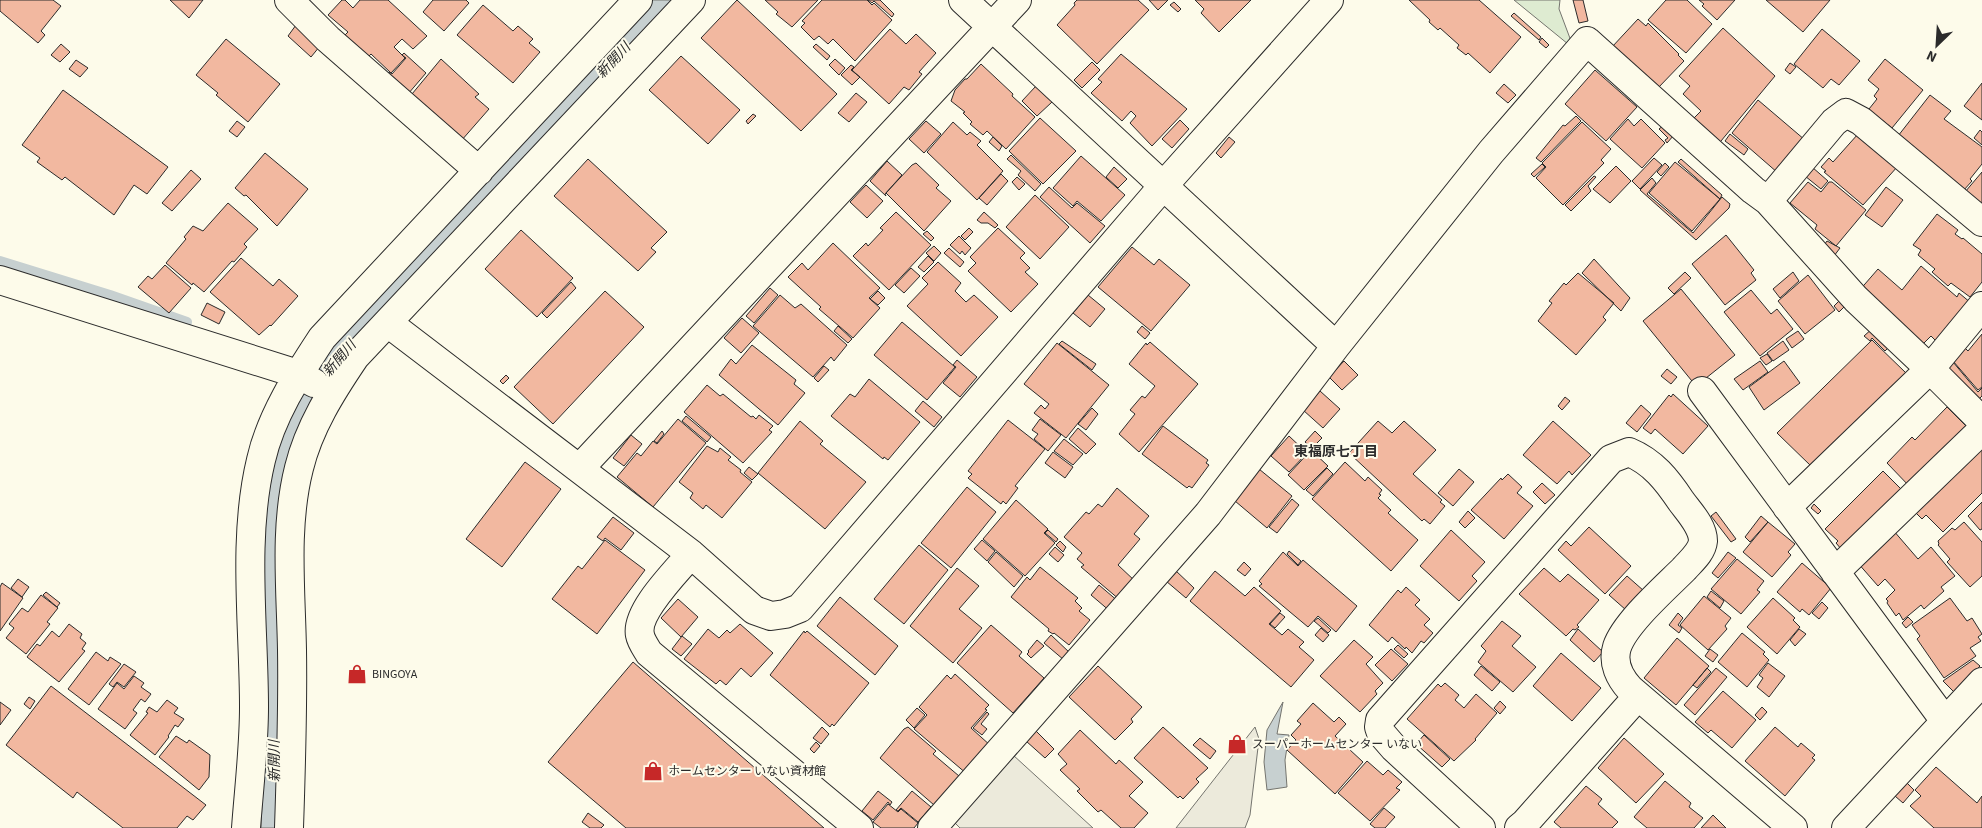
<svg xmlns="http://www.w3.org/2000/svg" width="1982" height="828" viewBox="0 0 1982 828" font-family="'Source Sans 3','Noto Sans JP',sans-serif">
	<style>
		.green { fill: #deebd1; stroke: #74746e }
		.parking { fill: #eceadb; stroke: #74746e }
		.water { fill: #c7d0d0; stroke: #74746e }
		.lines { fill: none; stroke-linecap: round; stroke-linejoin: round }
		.stream { stroke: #c7d0d0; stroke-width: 10 }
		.building { fill: #f2b8a0; stroke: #2b2b2b }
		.minor-casing { stroke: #2b2b2b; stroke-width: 30 }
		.minor { stroke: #fdfbea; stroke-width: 28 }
		.labels { text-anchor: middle; stroke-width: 4; stroke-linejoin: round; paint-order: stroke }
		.poi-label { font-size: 12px; fill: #2b2b2b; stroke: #fdfbea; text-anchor: start }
		.water-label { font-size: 14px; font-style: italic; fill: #2b2b2b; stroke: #fdfbea }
		.neighbourhood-label { font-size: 14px; font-weight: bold; fill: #2b2b2b; stroke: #fdfbea }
	</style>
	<rect width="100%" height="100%" fill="#fdfbea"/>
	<path class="green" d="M1514,0H1560L1559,9L1571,41L1568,44Z"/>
	<path class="parking" d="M1255,727L1259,739L1250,815L1245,828H1176Z
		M1013,755L1093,828H960L954,822Z"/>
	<path class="water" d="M652,0H679L310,409L278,828H261L264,753L262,530L278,442L297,399L328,347Z
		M1283,702L1277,734L1289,735L1285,760L1287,787L1267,790L1264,762L1267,730Z"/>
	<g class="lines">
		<path class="stream" d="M0,261L110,295L187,322"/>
	</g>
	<path class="building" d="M0,0H53L61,6L41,31L45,35L38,43L0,11Z
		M170,0H203L189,18Z
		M342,0H345L353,8L360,0H388L427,36L413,49L402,39L394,47L405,58L391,73L371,54L367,58L343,37L348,32L328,15Z
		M433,0H466L469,3L444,31L423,12Z
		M737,0L837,94L801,131L701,38Z
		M765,0H818L792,27L776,14L778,12Z
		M822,0H867L872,5L874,3L892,20L855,61L833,39L828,44L819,36L814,40L801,27L805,23L802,21Z
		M868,0H880L894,14L892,17L874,1L872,3Z
		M1077,0H1138L1149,10L1097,64L1057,25L1075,5L1074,3Z
		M1149,0H1168L1158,10Z
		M1195,0H1251L1219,32L1201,13L1204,9Z
		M1409,0H1479L1521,37L1490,73L1468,53L1466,55L1457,48L1459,45L1440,28L1438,30L1429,22L1430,20Z
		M1573,0H1583L1588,21L1579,23Z
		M1666,0H1687L1712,24L1686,53L1648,20Z
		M1699,0H1735L1717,20L1702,6L1704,4Z
		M1766,0H1830L1803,32Z
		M1174,2L1181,9L1178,12L1170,5Z
		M483,5L513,31L518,26L533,39L529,43L540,52L513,83L457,35Z
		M1514,13L1541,37L1539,40L1511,16Z
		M1638,19L1646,26L1648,23L1679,54L1678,55L1684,61L1657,89L1612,47Z
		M296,25L320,46L311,57L288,36Z
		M1723,28L1775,76L1716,147L1690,122L1701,111L1683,94L1690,86L1679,76Z
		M890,29L906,44L916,34L936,53L919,72L922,74L909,90L904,87L889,104L852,70Z
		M1822,29L1860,61L1839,85L1831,79L1823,88L1794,64Z
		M1542,38L1549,45L1546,48L1539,42Z
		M226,39L280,84L248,122L216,95L218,93L196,75Z
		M61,44L70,52L60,62L51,55Z
		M816,44L830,56L827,60L813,47Z
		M404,53L426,73L408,94L386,75L389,72L392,74L406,58L402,55Z
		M1121,54L1187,109L1152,146L1130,123L1136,116L1131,111L1122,121L1091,93L1102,82L1098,79Z
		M681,56L740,110L708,144L649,90Z
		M441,59L479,94L475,97L489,109L461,141L412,94Z
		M835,59L845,68L839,75L829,65Z
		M1885,59L1923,90L1892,128L1878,117L1877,119L1869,114L1872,112L1869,109L1877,99L1874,96L1879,89L1868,80Z
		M76,60L88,68L80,77L69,69Z
		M1092,62L1100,70L1082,88L1074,80Z
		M1790,63L1796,67L1790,74L1785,70Z
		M981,64L1013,94L1012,96L1035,117L1006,149L987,131L983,135L970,124L972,122L963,113L965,112L951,101L955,90L965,79H967Z
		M851,65L854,67L851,70L860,77L852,85L841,75Z
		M1595,70L1637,107L1606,141L1565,104Z
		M1982,83V120L1964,106Z
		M1504,84L1516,95L1508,103L1496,93Z
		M1036,86L1052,102L1037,116L1022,101Z
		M63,90L168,167L147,194L134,185L114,215L65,177L62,180L37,162L40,158L22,145Z
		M856,93L867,102L849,122L838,113Z
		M1930,95L1951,111L1944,119L1982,147V164L1970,179L1972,181L1963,191L1898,136Z
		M1758,100L1805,140L1778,173L1732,133Z
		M753,114L756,116L748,124L746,121Z
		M1576,116L1581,121L1541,162L1536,158L1563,125L1565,126Z
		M1040,118L1076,151L1043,184L1009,151Z
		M1628,119L1634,126L1641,119L1665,143L1642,168L1610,139Z
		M1180,120L1189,129L1172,148L1162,139Z
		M237,121L245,127L237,137L229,131Z
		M926,121L941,134L924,153L909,139Z
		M953,122L967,135L970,132L981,141L977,145L1003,171L977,200L927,152Z
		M1582,122L1611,149L1601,160L1604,163L1563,205L1536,178L1546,167L1542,163Z
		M1664,125L1674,135L1667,143L1665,140L1668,138L1659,129Z
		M1980,130L1982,132V145L1974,138Z
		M1730,134L1748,149L1744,155L1725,141Z
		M1858,134L1898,166L1863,205L1824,172L1826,171L1821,167L1829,158L1833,162Z
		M993,137L1002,146L999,151L989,142Z
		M1229,137L1235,142L1221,158L1216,153Z
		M265,153L308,189L277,226L246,195L244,196L235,188Z
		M1011,155L1041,184L1035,191L1018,175L1021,171L1007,159Z
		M1081,156L1125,195L1101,221L1077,201L1073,206L1053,188Z
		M1654,158L1662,165L1640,189L1632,181Z
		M588,159L667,232L651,248L656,252L638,271L554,196Z
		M1681,159L1722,195L1720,199L1678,162Z
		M887,161L902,175L885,194L886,196L870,181Z
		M1675,162L1720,199L1692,231L1649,193Z
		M916,163L939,185L936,188L951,201L924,231L886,193L912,165Z
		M1665,163L1669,167L1661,176L1657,172Z
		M1542,164L1545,167L1534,177L1531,174Z
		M1616,166L1631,181L1610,203L1593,189Z
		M1114,167L1127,179L1118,188L1106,177Z
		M1812,167L1828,181L1821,189L1805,176Z
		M191,170L201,179L172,211L162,203Z
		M1982,172V206L1965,192Z
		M1001,174L1008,181L987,205L979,198Z
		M1594,176L1596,177L1588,186L1591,191L1571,211L1565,205Z
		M1017,177L1025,184L1019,190L1012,182Z
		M1652,178L1656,183L1647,194L1693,233L1722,197L1730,204L1729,208L1696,240L1640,190Z
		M1808,182L1821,192L1829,182H1832L1866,210L1836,246L1815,229L1817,225L1790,203Z
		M866,185L883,201L867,218L850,202Z
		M1049,187L1072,208L1077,203L1105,226L1090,243L1040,197Z
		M1886,187L1903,200L1882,227L1865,215Z
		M1035,195L1069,227L1040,259L1006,227Z
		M228,203L258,229L244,244L247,247L234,262L232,261L204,292L193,283L192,285L166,263L186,239L184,237L193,226L203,231Z
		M896,212L931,245L889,290L853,256L866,243L868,246L883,230L880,228Z
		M984,212L998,225L995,228L988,223H981L977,220Z
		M1937,214L1958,230L1955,234L1962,239L1963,238L1982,254V282L1970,297L1951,283L1948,286L1932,272L1935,269L1918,255L1921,250L1913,245Z
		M969,228L973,232L965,240L961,236Z
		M998,228L1025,253L1020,258L1030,268L1025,272L1038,284L1011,312L968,271L976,263L970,257Z
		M521,230L573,278L537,317L485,269Z
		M927,231L934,238L931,241L923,234Z
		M1726,235L1754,270L1751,273L1756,280L1725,305L1692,264Z
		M959,236L971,248L965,255L962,251L960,254L950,245Z
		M1827,241L1840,248L1831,260L1824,245Z
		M833,243L880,288L869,298L880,308L853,338L819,309L821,307L788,277L802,263L808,270Z
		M934,246L941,253L934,261L926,253Z
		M1132,247L1154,265L1159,259L1190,285L1151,331L1098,287Z
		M949,248L964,262L960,267L944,253Z
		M928,256L934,262L924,272L918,267Z
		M241,258L273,286L279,279L298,296L271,326L270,325L259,335L210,292Z
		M1594,259L1630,298L1621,311L1582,273Z
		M938,262L961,283L955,291L966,302L974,295L998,317L961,356L907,306L928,284L922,278Z
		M165,265L191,288L169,313L138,287L148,276L152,279Z
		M1921,266L1957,297L1959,293L1971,303L1936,341L1931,336L1923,344L1858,292L1878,269L1902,290Z
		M911,268L920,276L904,293L895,285Z
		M1685,272L1691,278L1674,294L1668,288Z
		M1793,272L1799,281L1780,298L1773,289Z
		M1578,273L1614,303L1603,317L1606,320L1576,355L1538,321L1552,303L1549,301L1564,283L1566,285Z
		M1808,275L1835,310L1805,334L1778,301Z
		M571,282L576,288L547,318L542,313Z
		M770,288L778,295L754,323L746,316Z
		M1681,289L1735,355L1696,386L1643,321Z
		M1751,290L1771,314L1777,309L1793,329L1760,356L1724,312Z
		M605,291L644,327L553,424L514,387Z
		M878,291L885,298L878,305L870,299Z
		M780,295L795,308L801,304L847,345L834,361L831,357L813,377L753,326Z
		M1088,295L1105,309L1090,327L1073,313Z
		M1841,299L1846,305L1839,312L1834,306Z
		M207,303L225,312L219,324L201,315Z
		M742,318L759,333L741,353L724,338Z
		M902,322L955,367L927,400L874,355Z
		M838,326L852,339L848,343L834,331Z
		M1142,326L1150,333L1145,339L1137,332Z
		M1873,328L1890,346L1885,351L1872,338L1870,341L1864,336Z
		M1798,331L1804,339L1792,348L1786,339Z
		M1982,334V387L1978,390L1953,361L1965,348L1968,351Z
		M1872,340L1906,373L1811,466L1777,433Z
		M1062,341L1096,364L1092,370L1059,344Z
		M1783,341L1789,350L1773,361L1767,353Z
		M1150,342L1198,384L1139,452L1119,434L1135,414L1130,410L1142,396L1145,398L1155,386L1129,364L1146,343L1147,345Z
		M1057,343L1109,385L1066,438L1034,413L1041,405L1045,409L1049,404L1024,384Z
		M752,345L796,380L794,384L805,393L778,425L719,375L731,359L736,364Z
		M1767,354L1772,361L1766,365L1760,358Z
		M957,360L977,377L960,397L943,383L956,367L953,365Z
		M1344,361L1358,375L1342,390L1329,377Z
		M1760,361L1768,372L1743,390L1734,379Z
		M1784,361L1800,383L1764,410L1749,387Z
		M1953,362L1978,392L1982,388V396L1975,403L1944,372Z
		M824,366L829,370L818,382L814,378Z
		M1667,369L1677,377L1671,384L1661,376Z
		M506,375L509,378L503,384L500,381Z
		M869,379L920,422L888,460L884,457L883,459L831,416L850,394L855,397Z
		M707,385L720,396L723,394L751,417L753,416L756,419L759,415L773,426L769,430L772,432L743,463L684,412Z
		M1320,391L1340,409L1323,428L1303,410Z
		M1673,394L1708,426L1683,454L1655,429L1651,434L1643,428L1669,395L1671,397Z
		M1565,397L1570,401L1562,410L1558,406Z
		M923,401L942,417L934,427L915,411Z
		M1641,405L1651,414L1637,432L1626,423Z
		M1947,407L1971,431L1912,489L1887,463L1912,437L1915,440Z
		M1092,408L1098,414L1086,430L1078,424Z
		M686,416L711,437L707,442L682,421Z
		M678,419L706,443L653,507L617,477L637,453L641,456L653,441L657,444Z
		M1040,419L1061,435L1048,451L1034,439L1038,434L1032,430Z
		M1008,420L1045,449L1015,486L1018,488L1006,504L1003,501L1001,504L968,478L972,474L968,471Z
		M800,421L823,441L820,444L866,482L825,529L758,473Z
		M1378,421L1392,433L1404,421L1436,450L1413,474L1442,500L1440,502L1445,506L1430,524L1424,519L1422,521L1349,453Z
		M1553,421L1591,455L1572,475L1569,471L1557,484L1523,455Z
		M1163,426L1208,460L1206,463L1209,465L1192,488L1189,486L1187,488L1142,454Z
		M1078,428L1096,444L1086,454L1069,439Z
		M662,431L664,434L657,443L654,441Z
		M1315,431L1322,438L1312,448L1305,442Z
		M631,435L642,444L624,466L613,458Z
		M1289,436L1307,453L1289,472L1271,456Z
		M1064,439L1083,454L1073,465L1054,451Z
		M707,446L718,452L720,448L731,457L728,460L741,470L740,472L752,482L722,518L706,505L703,509L690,498L693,493L679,482Z
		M1982,446V493L1943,532L1926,515L1922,519L1916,513Z
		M1311,450L1328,466L1304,490L1288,475Z
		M1053,452L1073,467L1065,478L1045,463Z
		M525,462L561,489L502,567L466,539Z
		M1345,462L1365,481L1368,477L1382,490L1379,494L1381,495L1378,498L1391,510L1388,513L1418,540L1391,571L1312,499Z
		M749,467L758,474L752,480L744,473Z
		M1327,468L1333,474L1313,496L1306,490Z
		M1259,469L1292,496L1267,528L1235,501Z
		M1459,469L1474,482L1453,506L1438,493Z
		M1883,471L1907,495L1842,550L1836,543L1838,541L1825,529Z
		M1508,474L1522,487L1517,493L1533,506L1504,539L1471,510L1501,478L1502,480Z
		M1542,483L1555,495L1545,504L1533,492Z
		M967,487L996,512L951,568L921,543Z
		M1117,488L1149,516L1134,534L1140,539L1118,565L1136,582L1120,600L1081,567L1084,565L1077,559L1082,553L1064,537L1086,512L1089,514L1098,504L1102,507Z
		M1292,499L1299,505L1277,533L1269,527Z
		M1016,500L1048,529L1044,533L1055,543L1025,576L983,539Z
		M1982,502V529L1980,530L1968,516Z
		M1814,504L1821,511L1818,514L1811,508Z
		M1468,511L1475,518L1465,528L1459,522Z
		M1716,512L1736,539L1731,542L1711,516Z
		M1761,516L1768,522L1750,542L1745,537Z
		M613,517L634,533L621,550L605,538L603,541L597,537Z
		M1768,522L1795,544L1788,552L1791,555L1772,577L1743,552Z
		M1964,522L1982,542V576L1970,587L1947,562L1950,559L1938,545L1939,544L1938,541L1952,528L1955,530Z
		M1589,527L1631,566L1605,594L1558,550L1566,541L1571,546Z
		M1048,530L1058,539L1056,542L1045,533Z
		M1451,530L1485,562L1472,576L1477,581L1459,601L1420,566Z
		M1893,530L1918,559L1931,547L1955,576L1941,587L1944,591L1924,609L1921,605L1903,620L1899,613L1896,616L1887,603L1888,601L1886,599L1895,590L1885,579L1878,586L1857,562Z
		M605,540L645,570L597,634L552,599L578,566L582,569Z
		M982,540L995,551L987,561L974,549Z
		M1060,541L1066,547L1063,552L1056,545Z
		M919,545L948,570L904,624L874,599Z
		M1055,547L1064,555L1058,562L1049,554Z
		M1289,551L1301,561L1298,565L1287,554Z
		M996,552L1023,576L1014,587L988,562Z
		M1283,552L1298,566L1303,560L1357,606L1336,632L1318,616L1308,627L1259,586L1262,584L1259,581Z
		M1728,552L1736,558L1718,578L1712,573Z
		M1737,559L1764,581L1757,590L1760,592L1741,614L1711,589Z
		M1244,562L1251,569L1245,576L1237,570Z
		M1802,563L1831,588L1809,615L1802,609L1800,612L1777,592Z
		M1040,567L1078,598L1075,601L1082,608L1079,611L1090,620L1069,645L1054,633L1053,634L1048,631L1049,629L1011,597L1027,577L1030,580Z
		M957,568L979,586L959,609L982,628L953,663L910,626Z
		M1544,568L1560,582L1568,574L1599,600L1577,625L1579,627L1575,630L1573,629L1566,636L1519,594Z
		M1175,570L1194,588L1186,598L1166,581Z
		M1215,571L1245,596L1254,587L1281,611L1269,624L1282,635L1288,629L1304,642L1299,647L1314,660L1291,687L1190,601Z
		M1627,576L1644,591L1626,610L1609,595Z
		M18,579L29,587L22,597L11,588Z
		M2,583L23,598L0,631V587Z
		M1099,585L1119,602L1111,612L1091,595Z
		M1406,587L1420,600L1415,605L1430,619L1424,625L1433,633L1424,643L1421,641L1412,653L1406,647L1405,649L1392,637L1388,642L1369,625L1398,590L1401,593Z
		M1711,591L1724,601L1720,608L1707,597Z
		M46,592L60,603L57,607L43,595Z
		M41,595L58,608L47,622L50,624L26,654L6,638L14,628L9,624L22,608L28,612Z
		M1704,596L1731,618L1725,626L1727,629L1708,650L1680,625Z
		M840,597L898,646L875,675L817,626Z
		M1773,598L1795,618L1793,620L1800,627L1777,654L1747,627Z
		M1950,598L1967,621L1972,618L1982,634L1978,637L1981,641L1970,648L1976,656L1944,678L1917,639L1920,636L1912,625Z
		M678,599L698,617L681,637L661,618Z
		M1822,602L1828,608L1819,619L1812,613Z
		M1280,613L1285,617L1275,628L1270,624Z
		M1678,613L1683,618L1678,625L1682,628L1679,633L1669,625Z
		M1908,617L1913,622L1906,628L1902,623Z
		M1318,618L1331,630L1328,633L1314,621Z
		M1502,621L1521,636L1512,646L1536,667L1513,692L1478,662L1486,651L1481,646Z
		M69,624L82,634L80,638L86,643L82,649L85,651L59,682L27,657L37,644L40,646L52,631L59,637Z
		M740,624L773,653L751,677L741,668L726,685L720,680L716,684L684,659L708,629L719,638L727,630L730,633Z
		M991,625L1022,652L1019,656L1044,678L1013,713L957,663Z
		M1321,628L1329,635L1323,642L1315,635Z
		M1578,629L1603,652L1594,662L1570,640Z
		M1799,629L1806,634L1795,646L1790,640Z
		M804,631L805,633L807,631L869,683L834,726L832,724L830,727L770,675Z
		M1742,633L1765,652L1763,654L1769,660L1747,687L1718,662Z
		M1051,635L1070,653L1064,660L1044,643Z
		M682,636L692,644L681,656L672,649Z
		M1677,638L1709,666L1676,705L1644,678Z
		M1037,640L1044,646L1031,658L1027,654L1029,652L1028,651Z
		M1354,640L1373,657L1366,664L1383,683L1375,691L1377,694L1360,712L1320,676Z
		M1398,645L1408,654L1404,658L1394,649Z
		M1391,649L1408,664L1392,681L1375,665Z
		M1710,649L1718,655L1713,662L1705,656Z
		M96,652L108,661L110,657L121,664L89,705L68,689Z
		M1561,653L1601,688L1572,721L1533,686Z
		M1973,660L1980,666L1955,693L1943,681Z
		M633,662L824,828H626L548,762Z
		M1768,663L1785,676L1769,697L1757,687L1763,678L1759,675Z
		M124,664L136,672L124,687L117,682L113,687L109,684Z
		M1098,666L1142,707L1131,719L1133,722L1115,740L1069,697Z
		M1481,666L1500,682L1492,691L1474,675Z
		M1707,668L1711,672L1697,688L1693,685Z
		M1716,668L1727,677L1695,715L1684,705Z
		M955,674L989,705L985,709L987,710L971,728L991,746L967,774L914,729L927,715L919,707L947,675L951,679Z
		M134,676L144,683L141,687L151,694L145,702L141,699L133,710L137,713L125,729L98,709L117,683L124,689Z
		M1445,683L1459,695L1455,700L1464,708L1476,694L1497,713L1475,739L1476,740L1454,761L1407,719L1438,684L1441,687Z
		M51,686L206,805L193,820L187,816L177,828H123L77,792L73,798L6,745Z
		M1723,691L1756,720L1732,748L1711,730L1708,733L1695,722Z
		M29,697L35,701L30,709L24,704Z
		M167,700L178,708L174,713L184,719L178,727L175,725L168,736L169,737L155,755L130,735L148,713L146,712L149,707L157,712Z
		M1500,701L1506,707L1500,714L1494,708Z
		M0,702L11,710L0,725Z
		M1313,703L1334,722L1339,717L1346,724L1335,736L1363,762L1335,794L1287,750L1296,740L1291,735L1301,724L1297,721Z
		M1762,707L1767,712L1760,720L1755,715Z
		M917,708L925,715L914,728L906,720Z
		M987,712L989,714L981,724L987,729L982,735L973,728Z
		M822,727L829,734L821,744L813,738Z
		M908,727L936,751L933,754L959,776L934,805L880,758L904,729Z
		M1163,727L1208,768L1196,779L1199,782L1183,799L1180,796L1178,798L1134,758Z
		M1775,727L1798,747L1801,743L1815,755L1812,758L1815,760L1785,796L1745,761Z
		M1080,730L1116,764L1119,760L1143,782L1129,796L1148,813L1134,828H1121L1101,810L1098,812L1077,791L1080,789L1060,770L1067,764L1058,754Z
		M1036,731L1054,749L1045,758L1026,741Z
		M1424,735L1450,759L1442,767L1416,744Z
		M176,736L187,743L189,740L210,755L209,777L199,790L159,757Z
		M1200,738L1216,751L1210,759L1193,745Z
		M1624,738L1664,774L1636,803L1598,768Z
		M816,742L820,746L814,753L810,749Z
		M1367,761L1383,775L1388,770L1402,782L1396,788L1400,790L1370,821L1338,793Z
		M1936,767L1977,803L1982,796V828H1934L1910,806L1921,796L1915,790Z
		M1665,781L1691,803L1689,807L1703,818L1694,828H1647L1634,817Z
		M1907,783L1914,790L1903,803L1895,796Z
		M1586,786L1602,799L1598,804L1618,822L1612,828H1561L1554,822Z
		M878,791L892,802L890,805L888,802L873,820L862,811Z
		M912,791L931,807L918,822L901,808L898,811L896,810Z
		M888,804L898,812L901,809L918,823L914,828H881L873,822Z
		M1384,808L1395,817L1385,828H1375L1370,824Z
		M588,813L604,825L601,828H590L582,822Z
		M1713,815L1726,828H1701Z"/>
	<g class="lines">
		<defs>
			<path id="minor" d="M289,0L328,39L479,171
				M963,0L1336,346
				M1768,201L1834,122L1846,113L1861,121L1982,222
				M0,280L298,374L314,383
				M388,323L691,554L754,610L771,616L785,614L800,608L1164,185L1329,0
				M1702,391L1945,721
				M580,468L1017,0
				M1787,507L1930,369L1982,306
				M691,554C676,572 635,612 640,635C641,641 646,648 649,653L859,828
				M1835,572L1982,430
				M246,828C249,788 254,747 254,707C254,627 242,538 261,460C271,416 297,376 322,338L638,0
				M289,828C291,768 293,709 292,650C291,590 284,527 299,468C309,427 332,391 355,357L691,0
				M932,828L1208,514L1336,346L1491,152L1587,41L1753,190L1768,201L1856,299L1930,369L1982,421
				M1481,828L1394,748L1381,733L1379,727L1380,720L1611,459L1629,452C1653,462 1667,480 1681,501C1689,512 1703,526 1703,541C1702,552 1691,561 1684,569C1665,588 1625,623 1617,647C1612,663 1620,678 1630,689L1793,828
				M1519,828L1525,823L1638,696
				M1846,828L1982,682"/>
		</defs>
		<use href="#minor" class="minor-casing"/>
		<use href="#minor" class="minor"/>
	</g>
	<defs>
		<symbol id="shop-bare" viewBox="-9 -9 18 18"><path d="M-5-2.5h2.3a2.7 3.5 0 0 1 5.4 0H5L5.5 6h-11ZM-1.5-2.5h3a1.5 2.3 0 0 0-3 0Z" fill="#c62828" stroke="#fdfbea" stroke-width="2.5" paint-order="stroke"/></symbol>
	</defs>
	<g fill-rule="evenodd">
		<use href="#shop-bare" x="343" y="660" width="28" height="28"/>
		<use href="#shop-bare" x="1223" y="730" width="28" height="28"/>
		<use href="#shop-bare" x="639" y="757" width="28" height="28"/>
	</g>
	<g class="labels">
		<g class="poi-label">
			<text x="372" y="678">BINGOYA</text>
			<text x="1252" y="748">スーパーホームセンター いない</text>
			<text x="668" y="775">ホームセンター いない資材館</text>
		</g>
		<g class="water-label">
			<text transform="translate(613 60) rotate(-47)" y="5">新開川</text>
			<text transform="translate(339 358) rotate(-49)" y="5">新開川</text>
			<text transform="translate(274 761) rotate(-91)" y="5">新開川</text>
		</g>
		<g class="neighbourhood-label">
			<text x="1336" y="456">東福原七丁目</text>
		</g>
	</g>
	<g transform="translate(1937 45) rotate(205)" stroke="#fdfbea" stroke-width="4" paint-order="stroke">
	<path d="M0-4L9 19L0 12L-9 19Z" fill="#2b2b2b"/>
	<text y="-8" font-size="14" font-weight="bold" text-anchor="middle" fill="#2b2b2b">N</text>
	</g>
</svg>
